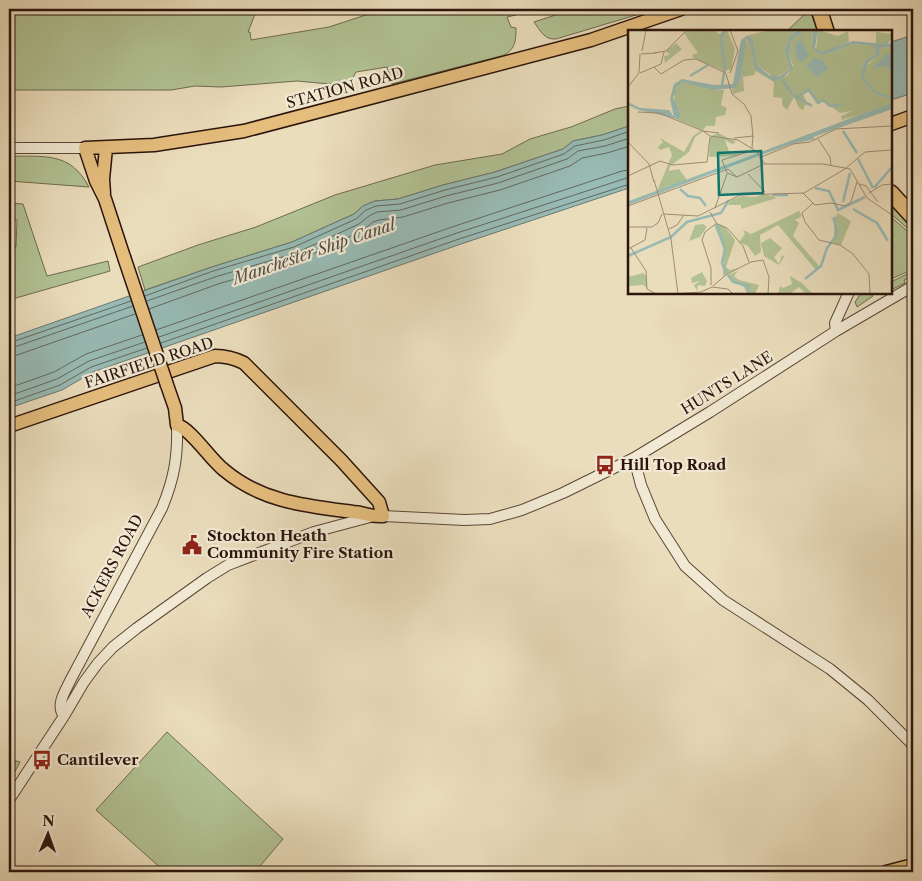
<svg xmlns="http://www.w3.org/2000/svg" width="922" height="881" viewBox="0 0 922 881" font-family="'Libre Caslon Text',serif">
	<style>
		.green { fill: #b2c294; stroke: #6e6b50 }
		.water { fill: #98bbb5; stroke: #6c7871 }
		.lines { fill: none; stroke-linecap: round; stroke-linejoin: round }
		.shore { stroke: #626860; stroke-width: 1 }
		.minor-casing { stroke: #5b4638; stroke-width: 12 }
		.major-casing { stroke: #2b140c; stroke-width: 15 }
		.highway-casing { stroke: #2b140c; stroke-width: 18 }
		.minor { stroke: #f1e9d3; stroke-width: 10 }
		.major { stroke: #e5be7e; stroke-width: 12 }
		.highway { stroke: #e5be7e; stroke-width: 15 }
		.major-bridge-casing { stroke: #2b140c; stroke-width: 15; stroke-linecap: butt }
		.major-bridge { stroke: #e5be7e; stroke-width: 12 }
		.labels { text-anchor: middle; stroke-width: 4.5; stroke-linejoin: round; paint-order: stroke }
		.street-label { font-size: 15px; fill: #2b140c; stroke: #f1e9d3 }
		.poi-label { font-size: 15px; font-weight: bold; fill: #2b140c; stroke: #f1e9d3; text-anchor: start }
		.water-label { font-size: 16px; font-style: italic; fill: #514e47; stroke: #f1e9d3 }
		.inset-river { fill: none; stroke: #98bbb5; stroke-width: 2.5 }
		.inset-road { fill: none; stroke: #9e8d76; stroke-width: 1 }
		.view { fill: #0f766e; fill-opacity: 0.15; stroke: #0f766e; stroke-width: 2.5 }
		.inset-edge { fill: none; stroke: #2b140c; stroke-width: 2.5 }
	</style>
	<rect width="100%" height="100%" fill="#eaddbc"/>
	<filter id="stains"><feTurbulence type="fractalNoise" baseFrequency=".004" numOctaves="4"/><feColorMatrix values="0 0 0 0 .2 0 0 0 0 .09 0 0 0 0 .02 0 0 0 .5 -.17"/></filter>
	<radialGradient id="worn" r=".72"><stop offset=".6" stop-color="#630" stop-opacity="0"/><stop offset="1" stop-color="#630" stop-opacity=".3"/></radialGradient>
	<path class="green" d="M9,9H257L248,32H250L251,40L329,27L384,9H515L516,15L507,17L511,27L516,28C516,42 515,51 501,56L392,84L387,67L356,72L352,79L347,81L329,84L297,81L221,87L195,86L171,90H9Z
		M574,9H656L556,39C544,40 540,30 534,22Z
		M810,9L817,30L787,31Z
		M629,106V126L602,135L573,141L563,149L495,172L443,185L398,199L375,201L363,206L354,214L292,242L212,267L145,290L138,267L198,245L256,227L335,195L435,165L502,154L530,139L571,127L615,109Z
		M9,156C44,157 70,151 89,187L9,181Z
		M9,203L23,204L47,276L108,261L110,271L9,300V246L16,247L17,220L9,218Z
		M891,204L913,225V233L891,214Z
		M891,217L913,236V269L891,279Z
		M907,274L908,278L904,280L905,283L891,290V282Z
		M861,293H868L873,296L857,307L855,302Z
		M167,732L283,839L255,872H165L96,810Z
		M9,759L20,762L9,783Z"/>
	<path class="water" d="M913,35V93L891,100V42Z
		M629,126V188L461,244L93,372L62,390L9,408V338L212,267L292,242L354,214L363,206L375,201L398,199L443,185L495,172L563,149L573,141L602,135Z"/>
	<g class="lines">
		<path class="shore" d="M145,296L213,271L294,247L356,219L366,210L376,206L400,204L445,190L497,177L564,154L575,146L604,140L630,131
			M147,301L215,277L296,253L359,224L369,216L377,212L401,210L446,196L498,183L567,159L578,151L605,146L630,138
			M149,309L218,284L299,260L362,231L373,222L379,220L403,217L448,203L500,190L570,166L582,158L607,153L630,146
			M156,330L455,226L622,171L630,170
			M159,337L457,233L630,177
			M9,343L131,301
			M161,343L459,239L630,184
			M9,349L133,306
			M9,356L17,355L135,314
			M9,388L54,372L86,354L142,335
			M9,396L57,379L89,361L145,342
			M9,403L60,385L91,367L147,348"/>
		<defs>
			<path id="minor" d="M9,148H85
				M836,331L835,323L849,292
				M634,458L641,485L655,519L685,566L723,600L830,669L868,700L913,745
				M383,516L464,520L490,519L522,510L563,493L634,458L710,412L836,331L913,286
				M64,716C55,705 66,690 71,679L162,508C174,479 178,457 177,425
				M9,800L64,716L84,682L98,663L113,647L137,628L207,578L228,565L314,532L370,517"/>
			<path id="major" d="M891,124L913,116
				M104,194L103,179L106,148
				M124,257L105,199L96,181L85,148L154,145L244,131L591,40L681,9
				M9,426L215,356C226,356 234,358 244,363L341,460L379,502L383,516C367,517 367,513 353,512C306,506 262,502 224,470C210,459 191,429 177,425L175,408L167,385
				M886,872L913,865"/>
			<path id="highway" d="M819,9L826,31
				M891,193L913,217"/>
		</defs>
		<use href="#minor" class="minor-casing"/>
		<use href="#major" class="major-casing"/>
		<use href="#highway" class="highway-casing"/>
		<use href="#minor" class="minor"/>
		<use href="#major" class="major"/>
		<use href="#highway" class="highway"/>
		<defs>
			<path id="major-bridge" d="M124,257L167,385"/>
		</defs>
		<use href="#major-bridge" class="major-bridge-casing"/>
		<use href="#major-bridge" class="major-bridge"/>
	</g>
	<defs>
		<symbol id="bus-bare" viewBox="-9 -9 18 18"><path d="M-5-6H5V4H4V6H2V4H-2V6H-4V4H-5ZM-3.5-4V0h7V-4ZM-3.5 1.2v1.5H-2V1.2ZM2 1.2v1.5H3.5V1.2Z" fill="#8f2418" stroke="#f1e9d3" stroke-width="2.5" paint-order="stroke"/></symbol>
		<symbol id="civic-bare" viewBox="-9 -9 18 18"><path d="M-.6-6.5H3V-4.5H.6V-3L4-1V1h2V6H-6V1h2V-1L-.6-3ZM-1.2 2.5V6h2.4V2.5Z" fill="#8f2418" stroke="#f1e9d3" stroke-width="2.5" paint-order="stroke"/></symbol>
	</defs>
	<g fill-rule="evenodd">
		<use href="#bus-bare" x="591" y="451" width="28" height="28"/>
		<use href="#civic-bare" x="178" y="531" width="28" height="28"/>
		<use href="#bus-bare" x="28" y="746" width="28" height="28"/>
	</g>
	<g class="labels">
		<g class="street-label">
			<text transform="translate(345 88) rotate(-15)" y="5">STATION ROAD</text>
			<text transform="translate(149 363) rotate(-18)" y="5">FAIRFIELD ROAD</text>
			<text transform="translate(727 383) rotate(-32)" y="5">HUNTS LANE</text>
			<text transform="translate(112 566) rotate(-62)" y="5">ACKERS ROAD</text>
		</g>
		<g class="poi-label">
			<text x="620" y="470">Hill Top Road</text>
			<text x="207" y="541">Stockton Heath<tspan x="207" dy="17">Community Fire Station</tspan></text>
			<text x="57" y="765">Cantilever</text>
		</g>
		<g class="water-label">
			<text transform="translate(314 251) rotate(-19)" y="6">Manchester Ship Canal</text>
		</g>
	</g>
	<g transform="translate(628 30)">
		<rect width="264" height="264" fill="#eaddbc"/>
		<path d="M60,0H88L90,4L99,0L107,19L103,39L97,41L65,28L64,25L70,23L56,3ZM143,0H170L162,6L158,18L162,39L147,48L128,34L121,5ZM178,0H185L184,15L190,24H199L225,14L246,16L248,24L238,30L234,38V51L247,64L264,70V73L193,100L232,84L214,90L213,86L224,81L212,83L195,71L190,73L181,60L175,64L179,73H182L185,78L183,74L177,75L175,80L171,78L166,67L159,80L154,75V68L145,67L146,52L128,41L126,45L115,47L116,61L105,64L104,59L113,50L117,10L122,12L128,39L144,50H150L160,45L165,35L161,26L163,10ZM190,0L210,6L220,1L221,12L196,22L188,21ZM248,2L264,4V7L257,14L251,15L248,13ZM48,13L54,19L37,33L36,26L42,25L38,21ZM264,17V67H263L247,61L236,47L237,38L250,25L251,18ZM60,51L79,59L96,60L93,75L99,78L97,85L88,87L87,96H78L73,103L67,107L61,122L42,136L41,141L51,139L59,150L29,161L44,125L41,117L32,120L30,117L35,112L32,108L56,122L65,106L74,100L48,89L52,82L47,76L46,62L52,53ZM90,103L108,112L104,114L97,110L102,124L124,119L105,126L81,127L82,107ZM136,164L149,168L113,179V175H100L103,170L114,166L127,167ZM171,181L174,186L167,190L171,193L165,206L192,237L188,240L150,195L132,205L133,222L127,226L120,216L111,212L117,204L115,200L123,204ZM210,183L223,191L213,215L205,213L207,193L202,187L206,189ZM89,193L96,196L107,210L98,237L102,240L112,238L95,246L96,219L86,195ZM75,194L79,197L72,207L61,211L67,195ZM142,208L154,218L146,227L151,234L154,225L156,227L151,235L136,226L133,213ZM110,241L106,246L111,250L131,255L127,264H119L116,257L102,250L99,245ZM74,242L79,251L77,256L70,255L69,261L66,255L72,251L64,253L63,248ZM15,243L19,247V258L15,255L0,256V247ZM162,246L174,253L185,264H178L171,257L162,264H150L152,256L155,258L164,254Z" fill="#b2c294"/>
		<path d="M170,0H178L163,10L161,26L165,38L154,49L145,51L127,39L122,13L118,9L113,49L107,58L84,60L54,52L49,57L45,68L53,85L50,89L11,80L0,75V72L12,78L41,80L46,87L42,69L46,54L54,49L86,55L105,54L113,10L120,5L125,11L129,35L141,45L150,47L162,39L157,20L162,6ZM185,0H190L187,18L193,22L225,11L256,14L264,7L259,14L264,13V17L251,18L252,24L240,33L236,47L247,61L264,67V70L247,64L234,51V38L238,30L248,24L246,16L225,14L199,24H190L184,17ZM173,7L175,8V14L181,25L174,33L169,28L167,19L169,11L174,12ZM258,24H264V42L257,35L243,40ZM186,28L194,30L200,38L189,47L178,37ZM264,73V79L259,81L185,107L187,109L163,114L0,175L1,171Z" fill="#98bbb5"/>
		<path class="inset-river" d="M62,46L80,35M154,49L164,64M94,55L97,38L93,8L97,0M165,65L184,76M168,67L181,60L190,73L195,70L202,76L213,75M215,101L229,123M230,129L245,158M187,158L201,161L210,180L237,167M246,158L264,137M52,159L60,166L72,168L78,176M144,165H160M215,172L222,143M225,179L249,193L260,211M89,195L97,219L94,233L98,243M0,226L43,207L59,192L93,183L101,170M100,245L105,252L120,256L122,264M177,249L193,236L199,218L209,205L206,187"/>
		<path class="inset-road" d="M14,21L18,0M26,23L38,21L59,0M13,24L28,23M26,37L33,44L56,30L68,29L98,43M12,43L33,34L36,22M102,43L110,21L102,0M98,44L104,64L116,74L123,86L125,107M0,57L11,43L12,24M10,82L31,83L75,101L91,103M75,101L82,106L110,110L128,121L137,134H195L222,139L239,168L264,185M106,108L125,106L124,118M190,109L202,127L203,135M0,112L21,134L26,152M131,128L165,114L182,112L208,99L264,96M120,144L137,162M0,146L32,131L44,135L79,132L82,107M109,147L136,134M109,147L99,143L94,130L126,120M26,150L43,209L50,264M231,154L238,156L250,172M175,163L187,175L203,173L217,176L223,172L229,152M241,163L254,155L264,154M185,173L174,183L177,192L191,210L212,215L225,224L241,244L242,264M0,176L100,139L109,147M87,178L99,144M82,182L89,194L99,198L115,216L121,232M35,184L70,186L112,165L176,163L217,139L237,122L264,120M0,197H24L30,193L34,184M41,199L49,195L56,185M3,218L18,241L19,259L28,264M0,219L17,210L19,198M135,230L141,247L140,264M83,255V238L74,210L77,202L89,193M85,256L99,244L123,232L135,230M44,264L73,262L84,257L100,259L105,264"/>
		<path class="view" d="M133,121L135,163L91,165L90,123Z"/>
		<rect width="264" height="264" class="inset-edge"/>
	</g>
	<rect width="922" height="881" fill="none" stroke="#eaddbc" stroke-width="30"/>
	<rect x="10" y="10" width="902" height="861" fill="none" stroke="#2b140c" stroke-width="2.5"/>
	<rect x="15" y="15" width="892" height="851" fill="none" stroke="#2b140c"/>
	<g transform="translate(48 834) rotate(2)" stroke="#f1e9d3" stroke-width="4" paint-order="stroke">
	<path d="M0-4L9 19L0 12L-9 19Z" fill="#2b140c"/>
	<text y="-8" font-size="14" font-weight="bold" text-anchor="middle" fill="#2b140c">N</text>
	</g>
	<rect width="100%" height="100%" filter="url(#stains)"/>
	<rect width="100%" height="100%" fill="url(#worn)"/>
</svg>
